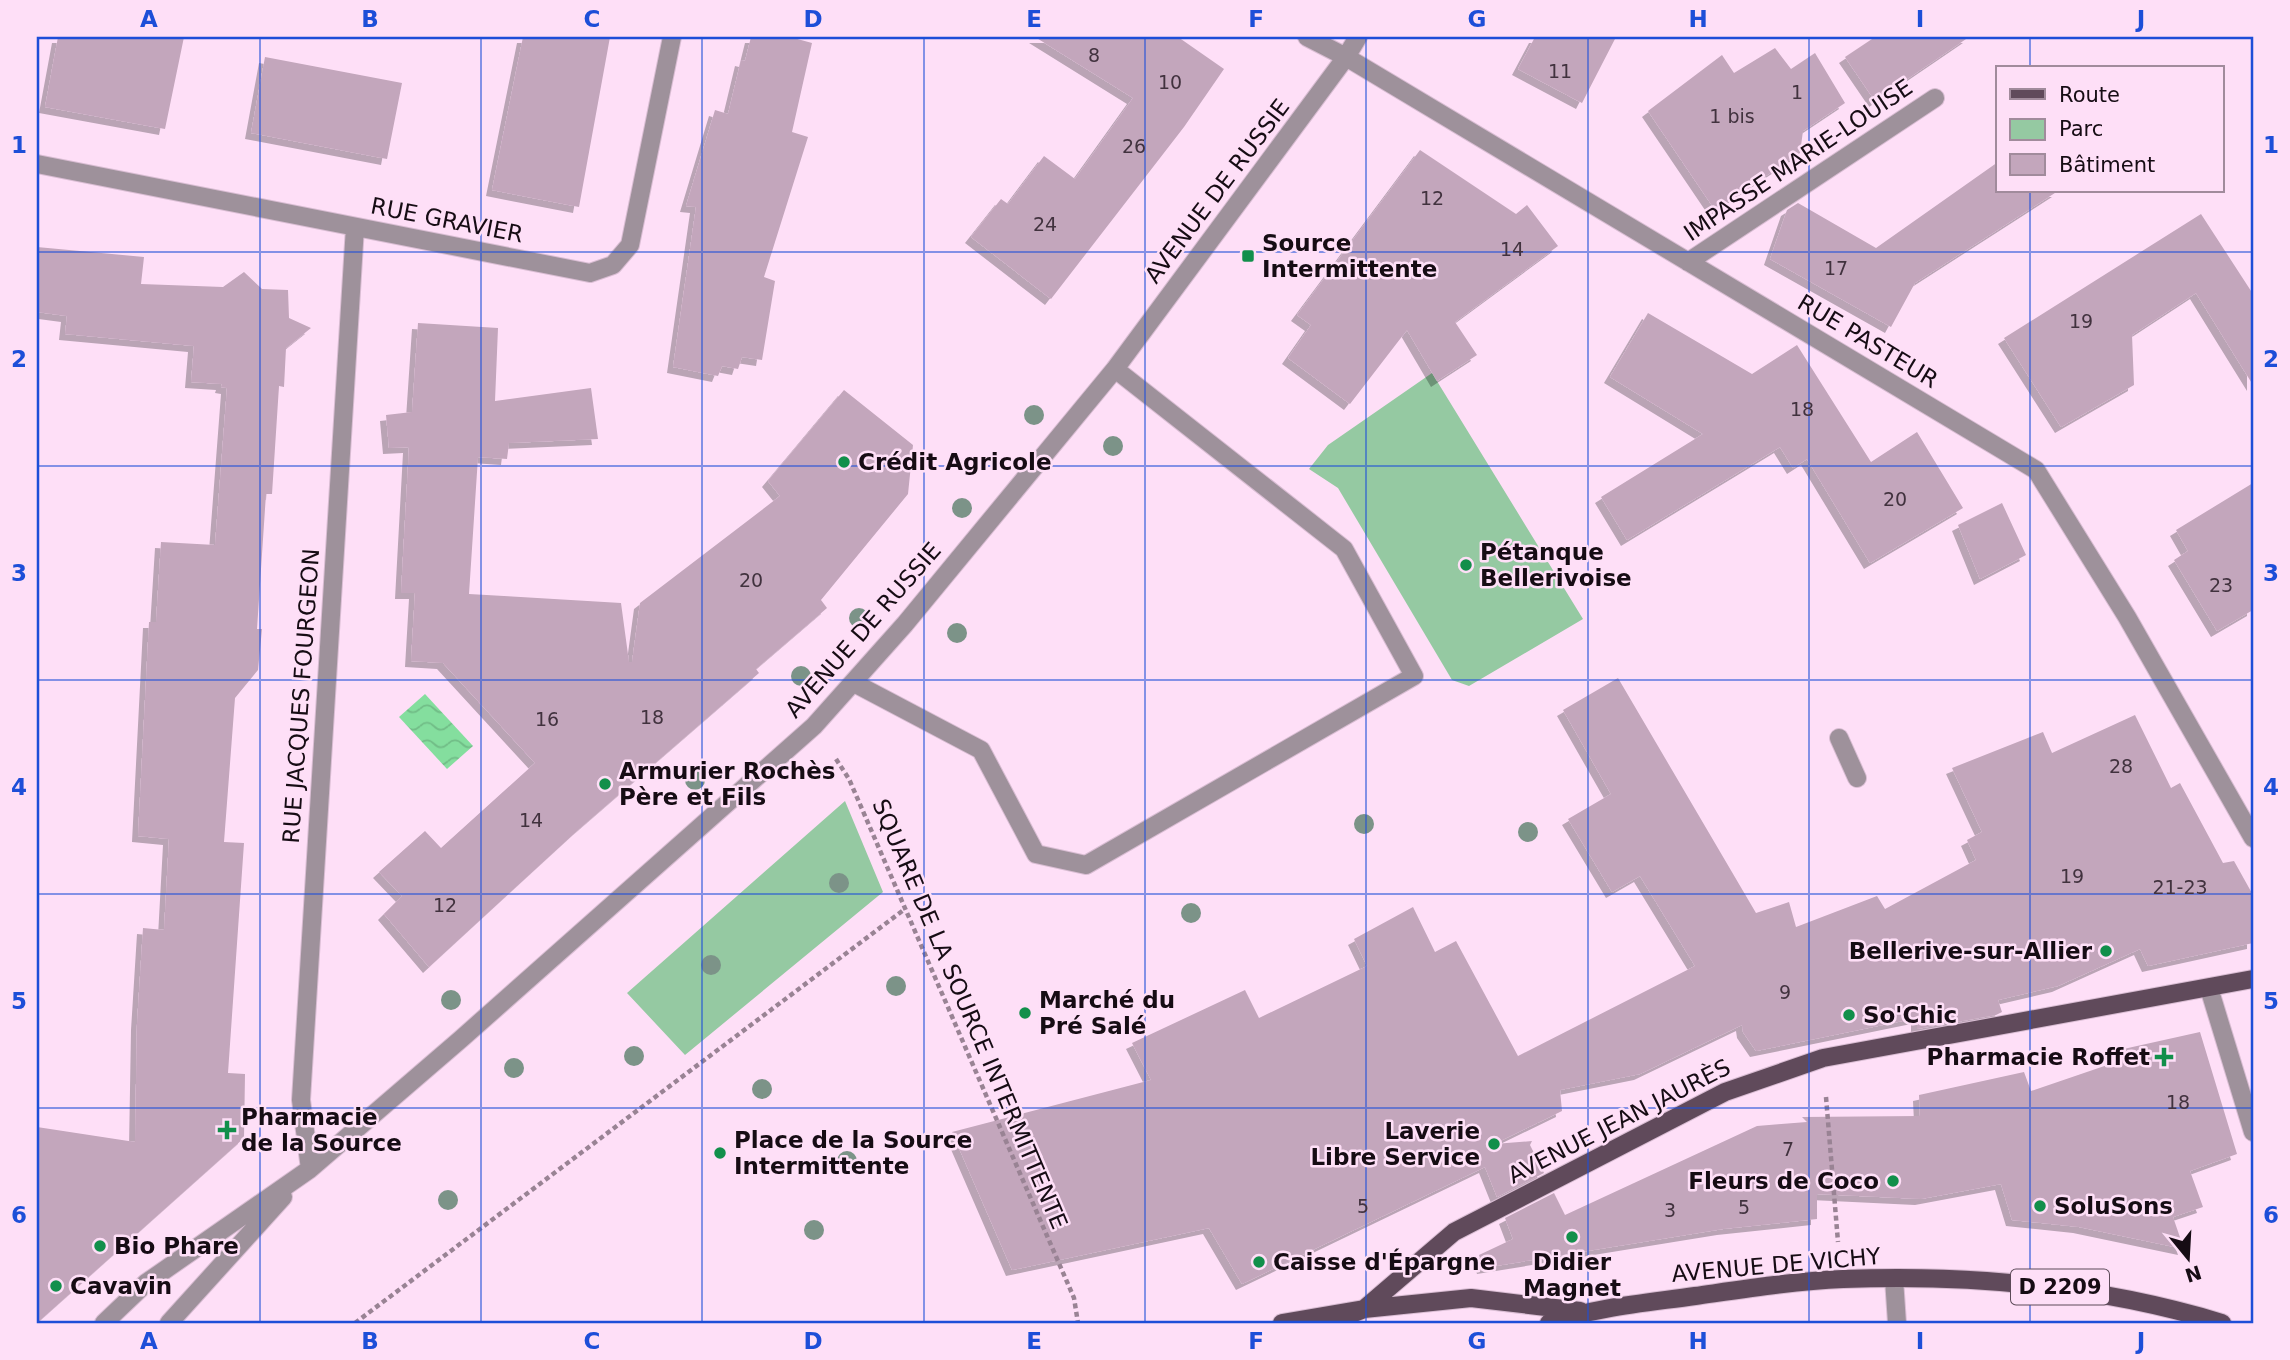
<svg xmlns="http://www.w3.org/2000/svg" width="2290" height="1360" viewBox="0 0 2290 1360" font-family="'DejaVu Sans',sans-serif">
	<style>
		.park { fill: #95c9a2 }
		.water { fill: url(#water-waves) }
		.building { fill: #c3a6bc; filter: url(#shadow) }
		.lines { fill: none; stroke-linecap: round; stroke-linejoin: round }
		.minor-casing { stroke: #d9bdd3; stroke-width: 20 }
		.major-casing { stroke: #d9bdd3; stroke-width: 20 }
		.path { stroke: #998394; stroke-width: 4.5; stroke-dasharray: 5 3.5; stroke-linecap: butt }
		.minor { stroke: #9e919b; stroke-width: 18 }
		.major { stroke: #604a5b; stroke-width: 18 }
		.tree { fill: #7c9388 }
		.grid { fill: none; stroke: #1d4ed8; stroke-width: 2; stroke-opacity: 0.55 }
		.poi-dot { fill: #128f4b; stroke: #fedff7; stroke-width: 2.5 }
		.labels { text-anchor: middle; stroke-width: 5; stroke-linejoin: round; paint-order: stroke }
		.number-label { font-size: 19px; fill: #41323e }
		.shield { fill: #fedff7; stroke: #5c4b58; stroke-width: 2 }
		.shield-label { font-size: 21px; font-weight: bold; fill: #160c14 }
		.street-label { font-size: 23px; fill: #160c14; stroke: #fedff7 }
		.poi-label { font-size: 23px; font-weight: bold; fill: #160c14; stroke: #fedff7; text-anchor: start }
		.neatline { fill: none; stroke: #1d4ed8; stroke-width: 2.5 }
		.grid-label { font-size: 23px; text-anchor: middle; font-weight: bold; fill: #1d4ed8 }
	</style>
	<defs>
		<pattern id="water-waves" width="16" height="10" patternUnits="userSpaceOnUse" patternTransform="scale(1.75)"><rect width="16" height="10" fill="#84de9e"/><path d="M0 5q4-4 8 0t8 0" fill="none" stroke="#71bd87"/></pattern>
		<filter id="shadow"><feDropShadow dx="-6" dy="6" stdDeviation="0" flood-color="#0004"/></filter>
	</defs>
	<rect width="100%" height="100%" fill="#fedff7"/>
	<path class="park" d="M1432,373L1583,619L1469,686L1452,680L1338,488L1309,469L1328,445Z
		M845,801L883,892L685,1055L627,993Z"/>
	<path class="water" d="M425,694L473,746L447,769L399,717Z"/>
	<path class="building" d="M58,37H184L165,129L45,107Z
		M523,37H610L579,207L492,190Z
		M751,37H790L812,43L792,132L808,137L764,277L775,281L762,360L742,357L738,369L722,366L718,376L673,367L696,207L686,206L715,110L728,114L741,60L745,61Z
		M1035,37H1178L1224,69L1184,127L1051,299L971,237L1001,199L1008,204L1044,156L1075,179L1133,98Z
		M1535,37H1616L1582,103L1518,69Z
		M1875,37H1969L1875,101L1845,57Z
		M1775,48L1791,69L1815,53L1845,103L1803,131L1800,153L1715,210L1648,111L1722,55L1734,73Z
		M265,57L402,83L387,159L251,133Z
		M1420,150L1516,214L1527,205L1558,246L1455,322L1477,355L1437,381L1407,330L1350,404L1288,358L1311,325L1297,315Z
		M1998,162V191H2058L1915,283L1891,327L1770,259L1787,210L1798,203L1876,248Z
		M2201,214L2253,294V385L2196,293L2132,335L2134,385L2061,427L2004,338Z
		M37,247L144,257L141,284L223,287L244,272L262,289L288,290L289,318L311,328L286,348L284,387L279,386L272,494H266L257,629H262L258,670L235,698L224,842L244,843L228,1073L245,1074L244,1138L37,1323V1127L135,1142L137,1024L143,928L164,930L169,839L138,836L149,622H156L161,542L215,545L227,388L221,387L222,384L191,382L194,346L65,334L67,316L37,312Z
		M1648,313L1752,374L1797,345L1871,462L1917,432L1963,508L1870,563L1807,459L1793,468L1780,447L1627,540L1601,497L1703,434L1610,377Z
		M418,323L498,328L495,401L591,388L598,439L509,443L507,459L478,457L469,594L621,603L629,662H632L640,603L780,496L768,481L844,390L913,445L908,494L821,600L827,608L756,669L759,673L578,830L429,967L384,914L402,896L379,872L425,831L441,848L535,763L443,663L411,661L415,593H401L409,447L389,448L386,415L412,412Z
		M2253,483V610L2217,631L2174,560L2188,551L2176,530Z
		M2002,503L2026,555L1980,579L1958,525Z
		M1618,678L1756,913L1789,902L1796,927L1877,896L1885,909L1976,860L1967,840L1982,832L1952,768L2043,732L2052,753L2135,715L2171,788L2180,783L2223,863L2234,861L2253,895V943L2148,966L2140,949L2058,986L1998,1000L2002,1012L1996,1015L1917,1029V1018L1756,1051L1743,1032L1742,1025L1640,1074L1560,1090L1562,1111L1494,1144L1532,1141L1530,1145L1544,1173L1497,1197L1485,1167L1242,1284L1209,1228L1012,1270L952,1132L1151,1080L1132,1043L1245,990L1259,1018L1367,966L1354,939L1413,907L1435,952L1456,941L1518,1056L1695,966L1640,876L1612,892L1568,819L1611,794L1563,710Z
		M2200,1032L2237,1154L2190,1171L2203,1207L2173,1217L2184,1249L2079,1227L2012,1220L2001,1184L1921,1199L1817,1194V1219L1723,1229L1483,1268L1479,1255L1513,1239L1505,1218L1554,1193L1565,1215L1757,1126L1807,1122L1802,1117L1920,1116L1919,1095L2024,1072L2031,1091L2122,1060L2119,1050Z"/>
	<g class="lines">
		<defs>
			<path id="minor" d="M1307,37L1346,57L2036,470L2127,617L2253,838
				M37,164L590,273L613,265L630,245L672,37
				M1688,262L1935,98
				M854,683L981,750L1036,854L1086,865L1414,676L1344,549L1115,369
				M1839,738L1857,778
				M2209,988L2253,1132
				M310,1169L301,1100L355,227
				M1894,1279L1897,1323
				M104,1323L146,1283L310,1169L461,1039L814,726L905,624L1115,369L1346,57L1358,37
				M169,1323L283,1197"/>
			<path id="major" d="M1282,1323L1364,1309L1471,1298L1580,1311
				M1328,1323L1364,1309L1454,1232L1725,1092L1823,1058L2253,979
				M1549,1323C1597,1307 1646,1303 1695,1296C1744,1289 1794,1281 1843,1279C1971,1274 2100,1286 2222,1323"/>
		</defs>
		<use href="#minor" class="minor-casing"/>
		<use href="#major" class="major-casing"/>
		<path class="path" d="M836,759L849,779L1074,1298L1078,1323
			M1826,1097L1838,1242
			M355,1323L905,909"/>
		<use href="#minor" class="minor"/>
		<use href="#major" class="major"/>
	</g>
	<g class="tree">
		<circle cx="1034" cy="415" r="10"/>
		<circle cx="1113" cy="446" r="10"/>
		<circle cx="962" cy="508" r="10"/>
		<circle cx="859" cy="618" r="10"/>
		<circle cx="957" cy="633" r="10"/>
		<circle cx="801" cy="676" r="10"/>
		<circle cx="695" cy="780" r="10"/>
		<circle cx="1364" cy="824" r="10"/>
		<circle cx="1528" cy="832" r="10"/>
		<circle cx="839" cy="883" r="10"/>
		<circle cx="1191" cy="913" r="10"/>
		<circle cx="711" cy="965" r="10"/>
		<circle cx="896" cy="986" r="10"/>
		<circle cx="451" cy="1000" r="10"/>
		<circle cx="634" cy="1056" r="10"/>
		<circle cx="514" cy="1068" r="10"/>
		<circle cx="762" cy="1089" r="10"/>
		<circle cx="847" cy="1161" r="10"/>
		<circle cx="448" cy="1200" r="10"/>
		<circle cx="814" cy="1230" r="10"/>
	</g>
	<path class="grid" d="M260,37V1323M481,37V1323M702,37V1323M924,37V1323M1145,37V1323M1366,37V1323M1588,37V1323M1809,37V1323M2030,37V68M2030,191V1323M37,252H2253M37,466H2253M37,680H2253M37,894H2253M37,1108H2253"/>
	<g class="poi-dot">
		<rect x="1241" y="249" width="14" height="14" rx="3.5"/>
		<circle cx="844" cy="462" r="7"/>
		<circle cx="1466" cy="565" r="7"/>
		<circle cx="605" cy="784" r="7"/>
		<circle cx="2106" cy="951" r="7"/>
		<circle cx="1025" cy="1013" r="7"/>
		<circle cx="1849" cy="1015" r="7"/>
		<path d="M2160.5 1046.5h7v7h7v7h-7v7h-7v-7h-7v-7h7z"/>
		<path d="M223.5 1119.5h7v7h7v7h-7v7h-7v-7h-7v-7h7z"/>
		<circle cx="1494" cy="1144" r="7"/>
		<circle cx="720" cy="1153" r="7"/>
		<circle cx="1893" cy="1181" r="7"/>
		<circle cx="2040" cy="1206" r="7"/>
		<circle cx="1572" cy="1237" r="7"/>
		<circle cx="100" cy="1246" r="7"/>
		<circle cx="1259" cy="1262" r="7"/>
		<circle cx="56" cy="1286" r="7"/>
	</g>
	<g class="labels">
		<g class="number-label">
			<text x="1094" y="62">8</text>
			<text x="1560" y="78">11</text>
			<text x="1170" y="89">10</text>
			<text x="1797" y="99">1</text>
			<text x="1732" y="123">1 bis</text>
			<text x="1134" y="153">26</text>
			<text x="1432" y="205">12</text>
			<text x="1045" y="231">24</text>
			<text x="1512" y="256">14</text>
			<text x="1836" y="275">17</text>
			<text x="2081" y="328">19</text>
			<text x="1802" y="416">18</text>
			<text x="1895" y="506">20</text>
			<text x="751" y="587">20</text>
			<text x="2221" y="592">23</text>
			<text x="652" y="724">18</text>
			<text x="547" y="726">16</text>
			<text x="2121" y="773">28</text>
			<text x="531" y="827">14</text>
			<text x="2072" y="883">19</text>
			<text x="2180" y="894">21-23</text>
			<text x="445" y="912">12</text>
			<text x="1785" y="999">9</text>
			<text x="2178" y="1109">18</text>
			<text x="1788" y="1156">7</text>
			<text x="1363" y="1213">5</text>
			<text x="1744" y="1214">5</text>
			<text x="1670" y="1217">3</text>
		</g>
		<rect class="shield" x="2011" y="1269.5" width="98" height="35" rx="5"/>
		<g class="shield-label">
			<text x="2060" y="1294">D 2209</text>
		</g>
		<g class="street-label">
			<text transform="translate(1798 160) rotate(-34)" y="8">IMPASSE MARIE-LOUISE</text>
			<text transform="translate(1217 191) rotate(-53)" y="8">AVENUE DE RUSSIE</text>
			<text transform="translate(447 220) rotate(11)" y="8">RUE GRAVIER</text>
			<text transform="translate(1868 341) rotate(31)" y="8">RUE PASTEUR</text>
			<text transform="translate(863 630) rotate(-49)" y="8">AVENUE DE RUSSIE</text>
			<text transform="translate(301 696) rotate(-86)" y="8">RUE JACQUES FOURGEON</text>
			<text transform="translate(970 1014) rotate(67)" y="8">SQUARE DE LA SOURCE INTERMITTENTE</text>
			<text transform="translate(1619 1121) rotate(-27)" y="8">AVENUE JEAN JAURÈS</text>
			<text transform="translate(1776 1265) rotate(-5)" y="8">AVENUE DE VICHY</text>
		</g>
		<g class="poi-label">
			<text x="1262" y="251">Source<tspan x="1262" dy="26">Intermittente</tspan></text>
			<text x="858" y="470">Crédit Agricole</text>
			<text x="1480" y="560">Pétanque<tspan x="1480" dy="26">Bellerivoise</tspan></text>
			<text x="619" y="779">Armurier Rochès<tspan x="619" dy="26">Père et Fils</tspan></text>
			<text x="2092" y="959" text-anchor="end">Bellerive-sur-Allier</text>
			<text x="1039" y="1008">Marché du<tspan x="1039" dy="26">Pré Salé</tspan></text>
			<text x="1863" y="1023">So'Chic</text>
			<text x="2150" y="1065" text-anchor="end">Pharmacie Roffet</text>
			<text x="241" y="1125">Pharmacie<tspan x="241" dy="26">de la Source</tspan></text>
			<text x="1480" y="1139" text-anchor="end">Laverie<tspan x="1480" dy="26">Libre Service</tspan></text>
			<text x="734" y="1148">Place de la Source<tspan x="734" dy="26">Intermittente</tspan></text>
			<text x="1879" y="1189" text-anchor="end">Fleurs de Coco</text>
			<text x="2054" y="1214">SoluSons</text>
			<text x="114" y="1254">Bio Phare</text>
			<text x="1273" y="1270">Caisse d'Épargne</text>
			<text x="1572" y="1270" text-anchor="middle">Didier<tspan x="1572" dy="26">Magnet</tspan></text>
			<text x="70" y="1294">Cavavin</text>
		</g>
	</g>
	<rect width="2290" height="1360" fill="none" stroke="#fedff7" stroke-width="77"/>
	<rect x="1996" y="66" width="228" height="126" fill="#fedff7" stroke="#a18b9c" stroke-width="2"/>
	<rect x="2010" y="89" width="35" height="10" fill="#604a5b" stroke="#a18b9c" stroke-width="2"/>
	<text x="2059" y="102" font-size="21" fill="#160c14">Route</text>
	<rect x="2010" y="119" width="35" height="21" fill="#95c9a2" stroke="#a18b9c" stroke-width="2"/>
	<text x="2059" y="136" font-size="21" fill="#160c14">Parc</text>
	<rect x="2010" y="154" width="35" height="21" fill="#c3a6bc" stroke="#a18b9c" stroke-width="2"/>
	<text x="2059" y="172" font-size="21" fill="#160c14">Bâtiment</text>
	<g transform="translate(2188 1258) rotate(162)" stroke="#fedff7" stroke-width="5" paint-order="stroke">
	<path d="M0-5L12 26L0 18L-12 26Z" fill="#160c14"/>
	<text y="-10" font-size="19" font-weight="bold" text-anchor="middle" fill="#160c14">N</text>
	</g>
	<rect x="38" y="38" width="2214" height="1284" class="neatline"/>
	<g class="grid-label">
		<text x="149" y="27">A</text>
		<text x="370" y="27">B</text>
		<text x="592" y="27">C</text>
		<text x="813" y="27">D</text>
		<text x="1034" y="27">E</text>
		<text x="1256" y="27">F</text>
		<text x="1477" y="27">G</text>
		<text x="1698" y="27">H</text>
		<text x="1920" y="27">I</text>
		<text x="2141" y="27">J</text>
		<text x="19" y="153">1</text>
		<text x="2271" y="153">1</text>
		<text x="19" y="367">2</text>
		<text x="2271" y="367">2</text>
		<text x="19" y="581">3</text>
		<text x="2271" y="581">3</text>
		<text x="19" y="795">4</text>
		<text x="2271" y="795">4</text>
		<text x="19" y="1009">5</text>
		<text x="2271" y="1009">5</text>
		<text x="19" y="1223">6</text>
		<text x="2271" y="1223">6</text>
		<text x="149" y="1349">A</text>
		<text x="370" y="1349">B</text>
		<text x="592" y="1349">C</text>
		<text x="813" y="1349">D</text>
		<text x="1034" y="1349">E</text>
		<text x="1256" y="1349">F</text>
		<text x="1477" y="1349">G</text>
		<text x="1698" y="1349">H</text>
		<text x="1920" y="1349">I</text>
		<text x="2141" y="1349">J</text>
	</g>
</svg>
